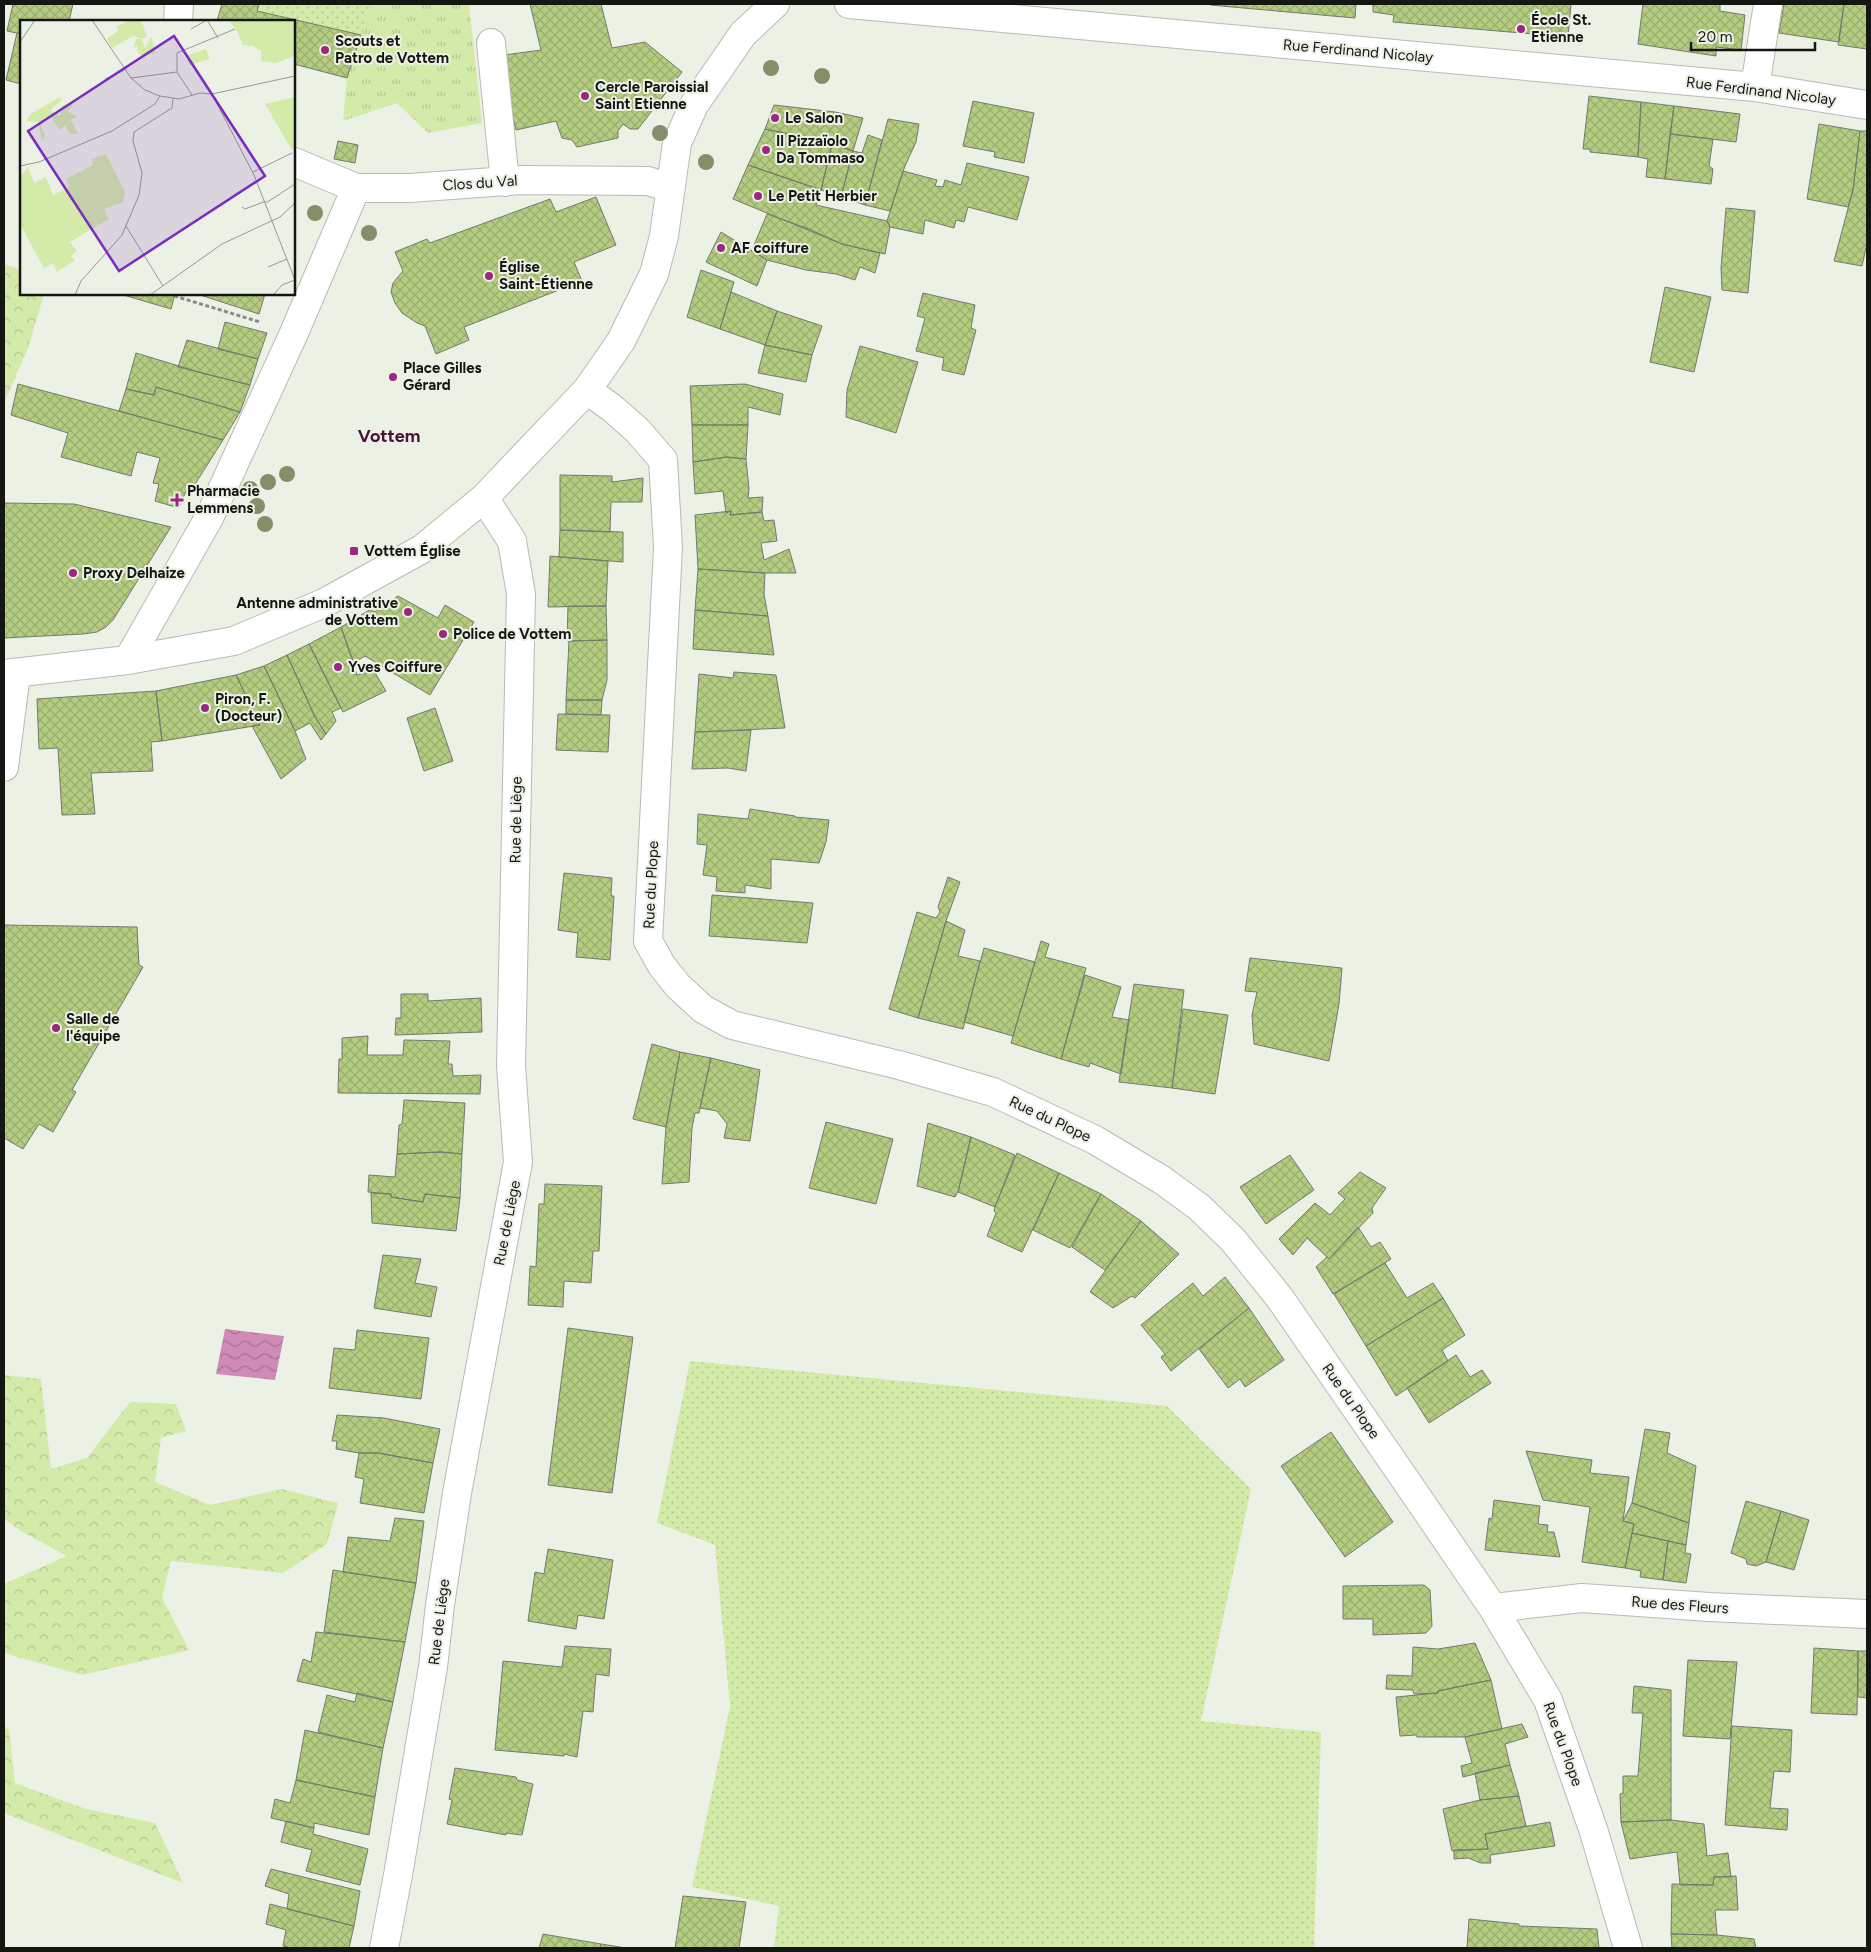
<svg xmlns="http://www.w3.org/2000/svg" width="1871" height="1952" viewBox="0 0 1871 1952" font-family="Figtree,sans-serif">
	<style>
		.grass { fill: url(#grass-dots) }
		.forest { fill: url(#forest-crowns) }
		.park { fill: url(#park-tufts) }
		.water { fill: url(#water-waves) }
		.building { fill: url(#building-cross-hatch); stroke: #75796e }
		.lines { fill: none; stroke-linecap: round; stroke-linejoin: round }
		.minor-casing { stroke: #b7bbb0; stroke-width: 30 }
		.path { stroke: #888b83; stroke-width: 3; stroke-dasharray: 4 2.5; stroke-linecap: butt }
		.minor { stroke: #fff; stroke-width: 28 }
		.tree { fill: #848e68 }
		.poi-dot { fill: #9d267f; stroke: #ecf1e5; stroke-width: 2 }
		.labels { text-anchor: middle; stroke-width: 4; stroke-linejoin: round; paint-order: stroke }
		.poi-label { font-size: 15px; font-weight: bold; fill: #141612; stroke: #ecf1e5; text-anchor: start }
		.street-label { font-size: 15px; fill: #141612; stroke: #ecf1e5 }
		.quarter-label { font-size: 18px; font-weight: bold; fill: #4a113b; stroke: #ecf1e5 }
		.inset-road { fill: none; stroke: #969991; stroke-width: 1 }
		.view { fill: #7b2cbf; fill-opacity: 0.15; stroke: #7b2cbf; stroke-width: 2.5 }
		.inset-edge { fill: none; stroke: #141612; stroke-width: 2.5 }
	</style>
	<defs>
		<pattern id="grass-dots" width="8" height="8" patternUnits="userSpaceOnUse" patternTransform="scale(1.25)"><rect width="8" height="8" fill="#d3eaa9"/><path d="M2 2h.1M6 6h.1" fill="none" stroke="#b4c890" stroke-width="1.8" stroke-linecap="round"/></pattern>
		<pattern id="forest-crowns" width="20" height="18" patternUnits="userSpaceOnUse" patternTransform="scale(1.25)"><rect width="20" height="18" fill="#d3eaa9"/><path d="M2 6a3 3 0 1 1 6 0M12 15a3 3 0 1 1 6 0" fill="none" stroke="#b4c890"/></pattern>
		<pattern id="park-tufts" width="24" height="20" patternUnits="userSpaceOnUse" patternTransform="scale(1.25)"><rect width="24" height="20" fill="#d3eaa9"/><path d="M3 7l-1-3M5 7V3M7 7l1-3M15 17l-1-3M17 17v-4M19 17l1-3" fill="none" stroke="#b4c890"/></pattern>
		<pattern id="water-waves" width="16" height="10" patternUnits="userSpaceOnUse" patternTransform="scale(1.25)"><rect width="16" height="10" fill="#d08ab8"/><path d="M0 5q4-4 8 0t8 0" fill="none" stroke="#a87094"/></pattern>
		<pattern id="building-cross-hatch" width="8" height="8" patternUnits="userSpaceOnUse" patternTransform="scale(1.25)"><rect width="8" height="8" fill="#b3cc80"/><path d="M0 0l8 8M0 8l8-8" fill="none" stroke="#99ae6e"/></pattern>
	</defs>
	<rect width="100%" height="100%" fill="#ecf1e5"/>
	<path class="grass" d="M259,4H371L361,35L257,11Z
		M690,1361L1167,1406L1251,1489L1201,1721L1321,1732L1314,1948H774L779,1906L692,1887L730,1706L715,1545L657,1523Z"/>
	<path class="forest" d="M4,264L21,270V294H44L28,348L4,403Z
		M4,1375L41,1379L51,1469L87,1458L130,1402L176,1404L186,1431L161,1438L155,1482L210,1505L282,1489L338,1503L327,1544L283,1573L171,1561L162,1598L189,1650L82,1675L4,1653V1584L67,1556L21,1531L4,1519Z
		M4,1725L9,1730L15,1783L86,1809L155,1823L183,1883L4,1813Z"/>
	<path class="park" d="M371,4H469L482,123L428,133L397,103L343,121L347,78Z"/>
	<path class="water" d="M225,1329L284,1336L275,1380L216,1374Z"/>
	<path class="building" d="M13,4H73L69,21H21V34L7,31Z
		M222,4H259L257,11L361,35L347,78L294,64V21H217Z
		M530,4H601L612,48L645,42L682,72L638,129H630L623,124L618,131V138L577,147L572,140L562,138L556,121L516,130L497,56L541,50Z
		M1210,4H1356L1355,18L1210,5Z
		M1373,4H1571L1568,37L1393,22L1394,15L1373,12Z
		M1643,4H1720V11L1745,15L1741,50L1716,47V56L1638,44Z
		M1784,4H1844L1839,42L1779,33Z
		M1844,4H1867V49L1838,45Z
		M17,33L21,34V84L6,80Z
		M1589,96L1641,102L1638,157L1590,152V149H1583Z
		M973,101L1034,113L1024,163L994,157L995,152L963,146Z
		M1641,102L1674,106L1665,179L1646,177L1648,159L1638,157Z
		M774,105L835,112L863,118L853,151L824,141L765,129Z
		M1674,106L1740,114L1736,142L1670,134Z
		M888,119L919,124L916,142L905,166L890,211L865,205Z
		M1819,124L1860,131L1853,190L1848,207L1807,199Z
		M765,129L832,144L821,190L748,165Z
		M1860,131H1867V244L1862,266L1834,261L1853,190Z
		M1670,134L1713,139L1709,166L1713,169L1711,184L1665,179Z
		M868,135L882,140L865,205L841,197L853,151L862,153Z
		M338,141L358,145L355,163L334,159Z
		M832,144L853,151L841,197L821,190Z
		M967,163L1029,177L1017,220L968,207L964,222L956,220L954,228L925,220L923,234L890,227L887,221L903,171L937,180L935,186L943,187L945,180L961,185Z
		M748,165L821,190L816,205L887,221L890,227L885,254L842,244L733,199Z
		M596,197L616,245L574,262L582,281L464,327L469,340L436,354L425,326L417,323L402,313L395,303L391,292L393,283L403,271L395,252L427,239L430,243L550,199L556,212Z
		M1726,208L1755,211L1748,293L1722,290L1721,268Z
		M767,214L809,229L842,244L880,253L875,273L860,267L855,280L836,274L806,270L767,260L752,250Z
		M721,232L767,260L757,286L706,262Z
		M701,270L734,282L720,329L687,317Z
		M1665,287L1711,297L1694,372L1650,362Z
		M731,292L777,311L765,345L720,329Z
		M923,293L975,305L971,328L976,330L964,375L942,370L944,358L916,351L925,318L917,316Z
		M120,294H175L171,309Z
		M197,294H265L259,314Z
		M777,311L822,326L812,355L765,345Z
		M225,322L267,333L258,359L218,349Z
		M187,340L258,359L250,385L178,367Z
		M765,345L812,355L806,382L758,373Z
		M860,346L918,362L896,433L846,417L847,390Z
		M136,353L202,373L250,385L240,412L156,387L154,395L126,389Z
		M18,384L119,411L223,440L190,492L186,491L179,508L155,501L159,484L153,483L160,458L137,452L131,476L61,457L68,433L11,415Z
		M745,384L783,394L780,415L748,407V425H692L690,386Z
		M156,387L240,412L223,440L119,411L126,389L154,395Z
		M692,425H748L746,459L727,457L693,462Z
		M727,457L746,459L749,489L748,498L763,497L762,512L730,515L731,511L726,513L723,491L695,494L693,462Z
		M560,475L612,476V482L643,478L642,502H611L610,532L560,530Z
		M4,503L74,504L171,527L113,620L106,627L97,632L83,634L4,638Z
		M731,511L730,515L762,512L764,521L774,520L777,541L761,543L764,560L789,549L796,573H765L698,569L695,515Z
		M560,530L623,532V562L559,557Z
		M550,556L608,561L606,606L548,607Z
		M698,569L765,573L764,594L768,616L695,610Z
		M398,596L438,618L445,605L474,622L430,695L365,656L354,663L341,627L371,609L374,612Z
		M568,606H606L607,640L567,641Z
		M695,610L768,616L774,655L693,649Z
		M341,627L357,675L374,671L386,691L343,712L309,644Z
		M607,640V680L602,700H566L569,641Z
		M309,644L341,708L332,712L336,721L326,734L315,717L287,655Z
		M287,655L315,717L326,734L321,740L310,723L295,731L264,666Z
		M264,666L295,731L306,759L281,779L252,726L260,725L236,675Z
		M734,672L776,675L785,728L695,732L699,674L733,678Z
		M236,675L260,725L162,741L156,691Z
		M156,691L162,741L151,742L153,771L91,773L95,814L62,815L58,748L39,749L37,699Z
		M566,700H602L601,715L566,714Z
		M435,708L453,761L424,771L407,718Z
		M558,714L610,715L608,752L556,750Z
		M751,730L746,771L728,768L692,769L695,732Z
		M750,809L795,816V817L829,820L826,842L819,863L771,859V889L745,885V893L716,891L717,877L703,875L707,845L697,844L698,814L748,819Z
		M564,873L612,878L611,896H614L610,960L576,957L578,933L558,930Z
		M948,877L960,882L946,921L918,1018L889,1009L917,912L936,918L940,912L938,907Z
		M712,895L813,903L807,943L709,936Z
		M946,921L965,930L958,956L980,961L963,1029L918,1018Z
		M4,925L137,927L139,965L143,967L72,1090L76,1092L53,1132L39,1124L23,1149L4,1138Z
		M1041,941L1049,944L1045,957L1086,968L1061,1059L1011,1043Z
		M984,948L1035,962L1013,1036L964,1022Z
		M1250,958L1342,968L1339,1004L1329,1061L1254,1044L1252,1015L1257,992L1245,991Z
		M1085,975L1121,987L1112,1017L1129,1020L1121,1074L1090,1063L1089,1067L1061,1059Z
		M1134,984L1184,990L1172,1088L1119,1082Z
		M401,994H428V1001L481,998L482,1032L395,1035L396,1018H401Z
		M1183,1009L1228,1015L1215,1094L1172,1088Z
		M368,1036L367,1055H403L404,1040L450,1041L448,1064H452L453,1076L481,1075L480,1094L338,1093L339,1059H342V1038Z
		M652,1044L680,1052L666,1127L633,1119Z
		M680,1052L711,1058L699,1113H695L692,1128L689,1182L662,1184L666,1127Z
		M711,1058L760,1070L750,1141L724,1138L727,1124L717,1111L700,1108Z
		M404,1100L465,1103L462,1154L441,1152L397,1154L399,1125L402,1124Z
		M826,1122L893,1139L876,1204L809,1188Z
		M928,1123L971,1137L958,1192L955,1197L917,1186Z
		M971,1137L1015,1155L995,1207L958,1192Z
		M441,1152L462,1154L460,1198L425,1194L423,1202L391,1197V1194L368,1192L369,1175L395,1177L397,1154Z
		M1017,1153L1059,1173L1022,1252L987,1236L996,1213L994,1211L995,1207Z
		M1290,1155L1314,1190L1266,1224L1240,1187Z
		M1360,1172L1386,1188L1372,1208L1373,1213L1329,1259L1307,1238L1293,1255L1279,1239L1315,1203L1330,1215L1345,1199L1338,1193Z
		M1059,1173L1101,1194L1070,1248L1033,1230Z
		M545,1184L602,1186L599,1251H593L591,1283L564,1281L563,1307L528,1305L530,1266L536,1267L539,1204H544Z
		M371,1193L391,1194V1197L423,1202L425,1194L460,1198L456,1231L372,1223Z
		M1101,1194L1141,1221L1105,1270L1072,1247Z
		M1141,1221L1179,1254L1135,1298L1132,1296L1113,1308L1090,1292Z
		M1358,1227L1371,1247L1380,1242L1391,1259L1333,1294L1316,1267L1327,1257L1329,1259Z
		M383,1255L421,1259L415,1283L437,1287L431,1317L374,1308Z
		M1385,1263L1407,1298L1433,1283L1443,1298L1366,1346L1334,1294Z
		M1225,1277L1249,1308L1171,1371L1161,1357L1165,1354L1141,1325L1193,1283L1203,1296Z
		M1443,1298L1465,1335L1442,1350L1448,1361L1396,1396L1366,1346Z
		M1249,1308L1284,1360L1245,1387L1240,1379L1228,1388L1199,1349Z
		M568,1328L633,1337L612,1493L548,1485Z
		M357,1330L429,1338L421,1399L329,1388L334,1348L355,1350Z
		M1456,1355L1470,1377L1482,1370L1491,1383L1429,1423L1407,1388Z
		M337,1415L384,1418L440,1429L433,1463L378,1453H359L336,1449L337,1441H332Z
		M1645,1429L1670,1433L1667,1453L1696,1466L1689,1523L1632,1503Z
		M1331,1432L1393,1522L1345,1557L1281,1466Z
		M1526,1451L1592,1460L1590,1473L1629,1477L1623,1521L1634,1524L1625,1568L1582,1562L1590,1507L1543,1500Z
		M359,1453H378L433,1463L424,1513L360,1503L364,1479L355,1477Z
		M1494,1500L1540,1506L1538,1524L1548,1525L1547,1532H1554L1560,1557L1485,1550L1489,1518L1492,1519Z
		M1746,1501L1781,1511L1766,1562L1756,1566L1747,1564L1746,1559L1731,1553Z
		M1632,1503L1689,1523L1686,1545L1632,1533L1634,1524L1623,1521Z
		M1781,1511L1809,1520L1794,1570L1766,1562Z
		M395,1518L424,1521L416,1583L343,1572L348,1537L390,1541Z
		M1632,1533L1668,1541L1663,1580L1640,1577L1641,1571L1625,1568Z
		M1668,1541L1686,1545L1685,1553L1691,1554L1686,1583L1663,1580Z
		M548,1549L613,1560L604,1619L578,1615L576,1629L528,1621L535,1572L544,1574Z
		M333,1570L416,1583L405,1642L324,1632Z
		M1424,1585L1430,1590L1432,1626L1426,1633L1373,1635V1619H1343V1586Z
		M316,1632L405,1642L393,1702L297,1681L303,1659L311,1662Z
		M1475,1643L1491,1680L1438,1691V1693L1414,1694L1413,1690L1386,1689L1387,1675L1412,1676L1413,1647L1438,1649Z
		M565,1646L611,1649L609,1676L596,1674L593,1712L583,1711L577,1757L564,1754V1756L495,1750L503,1661L562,1667Z
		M1814,1648L1858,1651L1857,1715L1811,1713Z
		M1858,1651H1867V1698L1858,1697Z
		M1688,1660L1737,1662L1730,1739L1683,1736Z
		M1491,1680L1502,1729L1465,1737H1417L1416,1735L1400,1736L1396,1697L1438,1693V1691Z
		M1634,1686L1671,1690V1820L1621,1822L1620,1794L1623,1793V1776H1638L1643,1713H1632Z
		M357,1693L393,1702L383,1748L318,1732L327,1695L355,1702Z
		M1522,1724L1528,1737L1505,1744L1510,1765L1463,1777L1461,1766L1472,1763L1465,1737Z
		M1732,1726L1792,1730L1790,1772L1774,1771L1770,1808L1788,1809L1787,1830L1725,1825Z
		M305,1730L383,1748L375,1797L296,1780Z
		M1510,1765L1519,1796L1480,1800L1475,1773Z
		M455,1768L516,1777L517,1780L533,1784L522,1835L506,1833V1835L447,1824L452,1800L449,1799Z
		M296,1780L375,1797L369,1835L314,1823V1828L271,1818L275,1799L290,1803Z
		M1519,1796L1526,1826L1485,1834L1488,1849L1452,1851L1443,1809L1480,1800Z
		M1671,1820L1704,1824L1707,1856L1728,1853L1731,1877H1714L1713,1885H1680L1677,1852L1630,1859L1621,1822Z
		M286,1821L314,1828L313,1834L368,1849L360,1885L306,1871L312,1850L281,1842Z
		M1550,1822L1555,1846L1490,1855L1491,1863H1481L1468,1858L1454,1859V1850L1488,1849L1485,1834Z
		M271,1869L360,1891L354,1926L287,1909L289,1894L265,1886Z
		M1736,1876L1738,1910H1715L1717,1935L1671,1934L1672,1884L1713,1885L1714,1877Z
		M683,1896L746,1902L739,1948H675Z
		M270,1904L354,1926L349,1948H292L283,1946L286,1930L266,1924Z
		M1469,1919L1519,1924V1926L1597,1929L1599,1948H1467Z
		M543,1934L601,1944L600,1948H539Z
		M1671,1934L1717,1935L1754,1939L1756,1948H1672Z
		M601,1944L626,1948H600Z"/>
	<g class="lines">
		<defs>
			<path id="minor" d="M849,4L1755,87L1867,105
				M178,21L179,4
				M491,43L505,182
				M1755,87L1768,4
				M294,162L356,188H410L521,180L648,181L670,188
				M587,390L612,408L637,430L663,460L668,547L648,941L662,966L678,986L703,1009L732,1025L899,1065L993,1092L1095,1140L1162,1180L1199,1207L1233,1240L1279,1297L1409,1485L1493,1608L1548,1700L1594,1832L1628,1948
				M128,660L210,516L294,333L356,188
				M4,674L128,660L234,641L324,603L422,549L484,498L587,390L621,341L654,274L664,236L677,143L694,105L743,34L775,4
				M4,767L16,674
				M1493,1608L1582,1598L1709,1607L1867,1614
				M384,1948L398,1875L433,1667L440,1605L457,1493L518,1162L511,1066L521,594L512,541L484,498"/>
		</defs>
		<use href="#minor" class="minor-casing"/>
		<path class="path" d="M168,294L260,322"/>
		<use href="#minor" class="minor"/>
	</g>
	<g class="tree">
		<circle cx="771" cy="68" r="8"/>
		<circle cx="822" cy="76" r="8"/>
		<circle cx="660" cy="133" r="8"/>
		<circle cx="706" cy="162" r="8"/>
		<circle cx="315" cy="213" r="8"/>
		<circle cx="369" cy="233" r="8"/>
		<circle cx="287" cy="474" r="8"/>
		<circle cx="268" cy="482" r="8"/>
		<circle cx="250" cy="489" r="8"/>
		<circle cx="257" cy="506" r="8"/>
		<circle cx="265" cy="524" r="8"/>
	</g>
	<g class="poi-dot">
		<circle cx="1521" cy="29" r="5"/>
		<circle cx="325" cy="50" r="5"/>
		<circle cx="585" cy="96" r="5"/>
		<circle cx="775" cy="118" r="5"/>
		<circle cx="766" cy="150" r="5"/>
		<circle cx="758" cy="196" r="5"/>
		<circle cx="721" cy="248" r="5"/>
		<circle cx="489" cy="276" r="5"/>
		<circle cx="393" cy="377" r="5"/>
		<path d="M174.5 492.5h5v5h5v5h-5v5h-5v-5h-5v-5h5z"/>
		<rect x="349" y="546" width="10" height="10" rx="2.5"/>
		<circle cx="73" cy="573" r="5"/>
		<circle cx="408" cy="612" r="5"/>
		<circle cx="443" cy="634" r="5"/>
		<circle cx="338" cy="667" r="5"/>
		<circle cx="205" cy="708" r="5"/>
		<circle cx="56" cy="1028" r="5"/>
	</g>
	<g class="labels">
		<g class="poi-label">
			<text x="1531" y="25">École St.<tspan x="1531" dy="17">Etienne</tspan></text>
			<text x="335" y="46">Scouts et<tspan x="335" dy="17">Patro de Vottem</tspan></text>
			<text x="595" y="92">Cercle Paroissial<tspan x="595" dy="17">Saint Etienne</tspan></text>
			<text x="785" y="123">Le Salon</text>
			<text x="776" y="146">Il Pizzaïolo<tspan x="776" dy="17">Da Tommaso</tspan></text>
			<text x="768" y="201">Le Petit Herbier</text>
			<text x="731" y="253">AF coiffure</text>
			<text x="499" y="272">Église<tspan x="499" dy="17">Saint-Étienne</tspan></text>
			<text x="403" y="373">Place Gilles<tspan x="403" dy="17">Gérard</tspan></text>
			<text x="187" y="496">Pharmacie<tspan x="187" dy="17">Lemmens</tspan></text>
			<text x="364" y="556">Vottem Église</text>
			<text x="83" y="578">Proxy Delhaize</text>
			<text x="398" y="608" text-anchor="end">Antenne administrative<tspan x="398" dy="17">de Vottem</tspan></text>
			<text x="453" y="639">Police de Vottem</text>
			<text x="348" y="672">Yves Coiffure</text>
			<text x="215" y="704">Piron, F.<tspan x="215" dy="17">(Docteur)</tspan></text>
			<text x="66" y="1024">Salle de<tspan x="66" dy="17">l'équipe</tspan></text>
		</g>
		<g class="street-label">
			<text transform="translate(1358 51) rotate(5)" y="5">Rue Ferdinand Nicolay</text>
			<text transform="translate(1761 91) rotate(7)" y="5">Rue Ferdinand Nicolay</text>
			<text transform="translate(480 183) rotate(-4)" y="5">Clos du Val</text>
			<text transform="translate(516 820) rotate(-89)" y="5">Rue de Liège</text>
			<text transform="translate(651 885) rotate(-87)" y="5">Rue du Plope</text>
			<text transform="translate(1050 1119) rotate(25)" y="5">Rue du Plope</text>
			<text transform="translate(507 1223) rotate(-79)" y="5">Rue de Liège</text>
			<text transform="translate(1351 1401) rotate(55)" y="5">Rue du Plope</text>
			<text transform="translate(1680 1605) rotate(4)" y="5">Rue des Fleurs</text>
			<text transform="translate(439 1622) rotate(-83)" y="5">Rue de Liège</text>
			<text transform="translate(1563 1744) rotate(70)" y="5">Rue du Plope</text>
		</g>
		<g class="quarter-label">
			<text x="389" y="442">Vottem</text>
		</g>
	</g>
	<g transform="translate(20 20)">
		<rect width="275" height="275" fill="#ecf1e5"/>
		<path d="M110,0H121L127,16L122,19L113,16L92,28L87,18L98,11L96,7ZM208,0H275V16L270,17L275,36L256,43L241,41V31L233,26L223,25L216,9ZM186,29L190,39L169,45L166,36ZM275,77V129L272,130L245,84ZM86,134L105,172L103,182L84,189L89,199L50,222L57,231L51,236L55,240L37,252L33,243L24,248L0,204V157L8,147L14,163L26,157L33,175L49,167L46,159L73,145L72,139Z" fill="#d3eaa9"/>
		<path d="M230,0H274L275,33L267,13L262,15V26L243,24L222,10L231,2ZM131,16L136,33L121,36L117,31L118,26L113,28L116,19H122L125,29ZM41,77V81L30,90L40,96L41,86L51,83L53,86L47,91L57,97L51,100L58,114H50L45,105L40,110L30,96L21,104L25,116L22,121L18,102L7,101L10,94Z" fill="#d3eaa9"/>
		<path class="inset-road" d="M72,0L111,58L125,70L140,76L159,79L180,73L192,74L275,56M187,0L198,18M171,9L187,0M0,22L15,0M111,58L157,52M85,59L104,50M192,74L234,155L275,260L262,265L253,275M172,75L157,52V33L215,9M0,146L19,142L92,111L135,84L140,76M233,152L272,133M246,183L275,164M222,187L225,189L246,181M106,206L143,266M248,247L267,239M55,275L61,261L102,215L119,175L122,153L113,121L114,112L152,88L153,79M130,275L202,224L260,197L275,183"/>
		<path class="view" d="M154,16L245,156L99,251L8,111Z"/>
		<rect width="275" height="275" class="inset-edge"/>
	</g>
	<rect width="1871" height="1952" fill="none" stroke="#141612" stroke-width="10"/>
	<path d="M1691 42v8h124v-8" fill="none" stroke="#141612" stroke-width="2.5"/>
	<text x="1698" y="42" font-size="15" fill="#141612" stroke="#ecf1e5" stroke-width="4" paint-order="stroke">20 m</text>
</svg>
